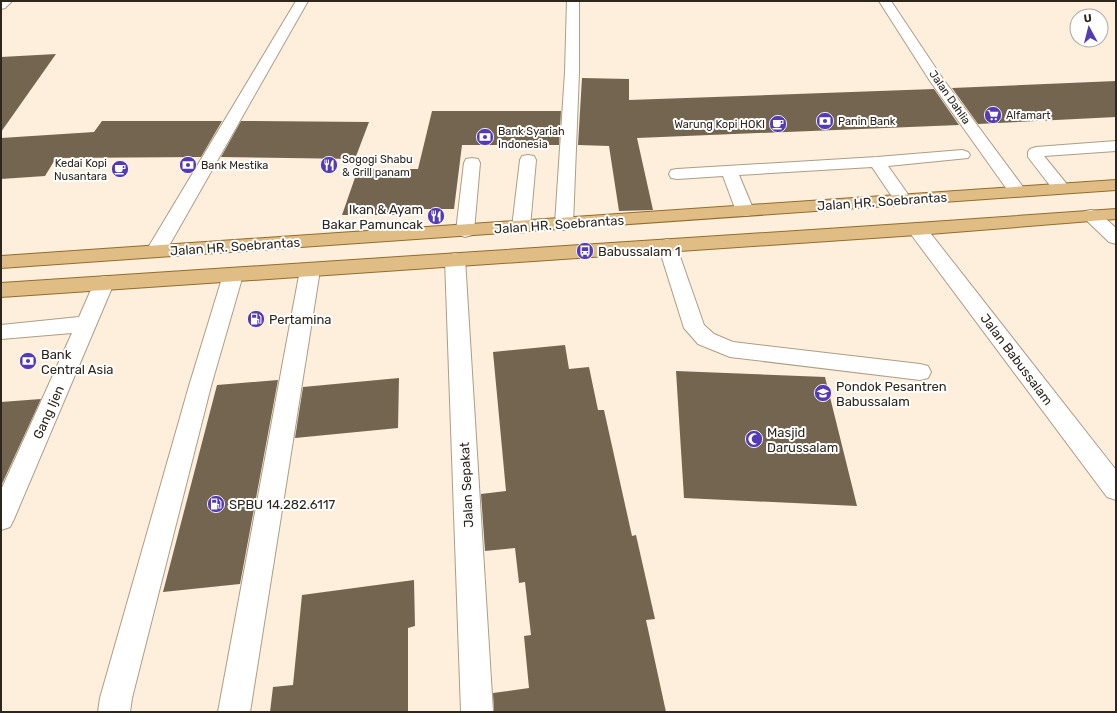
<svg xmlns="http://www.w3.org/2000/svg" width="1117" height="713" viewBox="0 0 1117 713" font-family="Rubik,sans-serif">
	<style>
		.building { fill: #746550 }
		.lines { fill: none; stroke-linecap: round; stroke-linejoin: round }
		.minor-casing { stroke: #ad9d86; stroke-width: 2 }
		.major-casing { stroke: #936c2c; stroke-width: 2 }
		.minor { fill: #fff; fill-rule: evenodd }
		.major { fill: #dfbd85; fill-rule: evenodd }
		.labels { text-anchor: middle; stroke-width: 4; stroke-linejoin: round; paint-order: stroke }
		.far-street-label { font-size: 11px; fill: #2d261d; stroke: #fff }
		.far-poi-label { font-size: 11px; fill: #2d261d; stroke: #fff; text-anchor: start }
		.street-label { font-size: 13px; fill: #2d261d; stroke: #fff }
		.poi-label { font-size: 13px; fill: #2d261d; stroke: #fff; text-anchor: start }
	</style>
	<rect width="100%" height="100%" fill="#fdefdc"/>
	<path class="building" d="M56,54L1,132V57Z
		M582,78L629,79V100L934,89L959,125L637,138L653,210L619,211L609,146L578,145Z
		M1116,81V117L978,124L952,88Z
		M432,111H561L559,145H462L454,209H398L397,215H342L358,169H418Z
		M102,121H222L201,157L56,158L45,176L1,179V138L94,132Z
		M241,121L369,122L355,159L221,157Z
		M565,345L569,369L589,367L598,410H604L632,536L636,535L655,619L646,620L666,712H494L493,693L529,688L524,636L531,635L525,582L519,583L515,548L485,551L481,494L506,491L493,352Z
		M676,371L825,377L857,506L684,498Z
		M399,378L398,428L295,438L303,387Z
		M278,380L240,584L163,592L217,385Z
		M41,399L1,486V402Z
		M414,580L415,626L408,628V712H270L273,687L293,685L302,595Z"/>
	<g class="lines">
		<defs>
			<path id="minor" d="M1,1H12L5,8L1,9Z
				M296,1H308L166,251L163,255L156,257L149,255L146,251Z
				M567,1H579V72L573,224L570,228L564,230L558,228L555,224L565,72Z
				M879,1H891L943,79L1026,191L1023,195L1017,196L1011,195L930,81Z
				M1116,141V151L1044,156L1070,188L1067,192L1061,193L1055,192L1028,157V152L1030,149L1036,147Z
				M962,150L968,152L970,155L968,158L888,166L912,200L909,204L903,205L897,204L872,167L739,175L754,211L751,215L745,216L739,215L736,211L723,176L677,179L671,178L669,174L671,170L677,169L877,157Z
				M528,155L534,156L536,160L530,227L528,231L521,233L514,231L512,227L520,160L522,156Z
				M472,158L478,159L480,163L474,231L472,235L465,237L458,235L456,231L464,163L466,159Z
				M1091,210L1097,211L1116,228V244L1109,242L1085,219L1082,215L1085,211Z
				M917,223L924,225L1116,470V500L1107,497L910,233L908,229L910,225Z
				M667,239L674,241L676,245L704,325L714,334L733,342L920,364L928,366L931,372L928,378L920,380L730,357L698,344L684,328L658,245L660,241Z
				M455,253L462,255L465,259L493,712H461L445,259L448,255Z
				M310,264L317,266L320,270L250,712H218L300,270L303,266Z
				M233,269L240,270L243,275L211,386L132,698L130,712H98L100,698L189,386L223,275L226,270Z
				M104,276L111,278L114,283L14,519L10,527L1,530V490L72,333L1,339V325L79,317L94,283L97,278Z"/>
			<path id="major" d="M1116,180V190L1,268V256Z
				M1116,209V219L917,235L1,297V283L917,223Z"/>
		</defs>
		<use href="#minor" class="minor-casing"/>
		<use href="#major" class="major-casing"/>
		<use href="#minor" class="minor"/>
		<use href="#major" class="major"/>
	</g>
	<defs>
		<symbol id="supermarket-disc" viewBox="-11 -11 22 22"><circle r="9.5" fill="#533bb3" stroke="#fff"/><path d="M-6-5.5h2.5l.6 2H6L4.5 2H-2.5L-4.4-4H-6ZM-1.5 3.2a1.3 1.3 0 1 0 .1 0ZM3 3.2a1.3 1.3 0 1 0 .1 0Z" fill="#fff"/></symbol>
		<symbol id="bank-disc" viewBox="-11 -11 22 22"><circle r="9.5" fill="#533bb3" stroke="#fff"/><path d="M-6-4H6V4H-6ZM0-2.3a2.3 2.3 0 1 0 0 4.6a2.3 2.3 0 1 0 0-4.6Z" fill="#fff"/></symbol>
		<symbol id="cafe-disc" viewBox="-11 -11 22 22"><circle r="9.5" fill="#533bb3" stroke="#fff"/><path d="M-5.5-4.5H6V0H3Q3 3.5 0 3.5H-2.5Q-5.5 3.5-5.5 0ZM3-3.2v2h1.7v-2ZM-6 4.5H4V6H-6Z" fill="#fff"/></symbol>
		<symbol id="restaurant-disc" viewBox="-11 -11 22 22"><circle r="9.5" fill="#533bb3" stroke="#fff"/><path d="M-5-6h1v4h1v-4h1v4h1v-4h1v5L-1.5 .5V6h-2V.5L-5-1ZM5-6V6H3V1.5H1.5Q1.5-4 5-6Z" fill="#fff"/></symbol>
		<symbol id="bus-disc" viewBox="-11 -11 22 22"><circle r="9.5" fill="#533bb3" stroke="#fff"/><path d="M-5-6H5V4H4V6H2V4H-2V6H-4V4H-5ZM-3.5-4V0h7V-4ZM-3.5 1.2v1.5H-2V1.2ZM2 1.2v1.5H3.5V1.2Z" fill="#fff"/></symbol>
		<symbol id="fuel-disc" viewBox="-11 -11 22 22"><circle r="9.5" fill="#533bb3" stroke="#fff"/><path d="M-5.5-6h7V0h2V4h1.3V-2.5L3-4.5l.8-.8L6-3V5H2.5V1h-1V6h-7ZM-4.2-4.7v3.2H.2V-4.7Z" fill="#fff"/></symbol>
		<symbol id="school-disc" viewBox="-11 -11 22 22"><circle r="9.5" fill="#533bb3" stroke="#fff"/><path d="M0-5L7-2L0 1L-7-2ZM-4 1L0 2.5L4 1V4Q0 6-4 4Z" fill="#fff"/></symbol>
		<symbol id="mosque-disc" viewBox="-11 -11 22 22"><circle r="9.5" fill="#533bb3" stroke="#fff"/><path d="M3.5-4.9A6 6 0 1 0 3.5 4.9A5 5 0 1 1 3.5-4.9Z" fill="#fff"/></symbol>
	</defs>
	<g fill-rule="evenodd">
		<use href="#supermarket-disc" x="983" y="105" width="20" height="20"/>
		<use href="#bank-disc" x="815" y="111" width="20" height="20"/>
		<use href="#cafe-disc" x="768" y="114" width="20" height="20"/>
		<use href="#bank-disc" x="475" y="127" width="20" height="20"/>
		<use href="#bank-disc" x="178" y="155" width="20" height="20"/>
		<use href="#restaurant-disc" x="319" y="155" width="20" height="20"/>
		<use href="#cafe-disc" x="110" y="159" width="20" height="20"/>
		<use href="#restaurant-disc" x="426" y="206" width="20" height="20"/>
		<use href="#bus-disc" x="575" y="241" width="20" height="20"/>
		<use href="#fuel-disc" x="246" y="309" width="20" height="20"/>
		<use href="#bank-disc" x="18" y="351" width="20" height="20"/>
		<use href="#school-disc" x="813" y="383" width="20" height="20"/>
		<use href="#mosque-disc" x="744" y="429" width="20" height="20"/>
		<use href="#fuel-disc" x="206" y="494" width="20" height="20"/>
	</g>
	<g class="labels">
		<g class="far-street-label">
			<text transform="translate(950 97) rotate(55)" y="4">Jalan Dahlia</text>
		</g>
		<g class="far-poi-label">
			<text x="1006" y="119">Alfamart</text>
			<text x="838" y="125">Panin Bank</text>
			<text x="765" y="128" text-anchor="end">Warung Kopi HOKI</text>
			<text x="498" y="135">Bank Syariah<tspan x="498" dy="13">Indonesia</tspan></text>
			<text x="342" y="163">Sogogi Shabu<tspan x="342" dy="13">&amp; Grill panam</tspan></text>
			<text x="107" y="167" text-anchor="end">Kedai Kopi<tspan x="107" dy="13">Nusantara</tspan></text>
			<text x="201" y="169">Bank Mestika</text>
		</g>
		<g class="street-label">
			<text transform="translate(882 201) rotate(-4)" y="5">Jalan HR. Soebrantas</text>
			<text transform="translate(559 224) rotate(-4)" y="5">Jalan HR. Soebrantas</text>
			<text transform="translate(235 246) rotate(-4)" y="5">Jalan HR. Soebrantas</text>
			<text transform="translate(1017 359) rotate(53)" y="5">Jalan Babussalam</text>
			<text transform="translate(48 412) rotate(-66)" y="5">Gang Ijen</text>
			<text transform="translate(466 485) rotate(-93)" y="5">Jalan Sepakat</text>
		</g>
		<g class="poi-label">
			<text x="423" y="214" text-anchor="end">Ikan &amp; Ayam<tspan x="423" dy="15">Bakar Pamuncak</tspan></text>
			<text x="598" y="256">Babussalam 1</text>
			<text x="269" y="324">Pertamina</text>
			<text x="41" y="359">Bank<tspan x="41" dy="15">Central Asia</tspan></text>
			<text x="836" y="391">Pondok Pesantren<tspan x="836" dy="15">Babussalam</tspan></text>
			<text x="767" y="437">Masjid<tspan x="767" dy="15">Darussalam</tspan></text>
			<text x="229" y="509">SPBU 14.282.6117</text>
		</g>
	</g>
	<rect width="1117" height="713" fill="none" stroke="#2d261d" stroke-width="4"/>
	<g transform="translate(1089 28) rotate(353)"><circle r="19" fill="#ffffff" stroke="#aba8a5"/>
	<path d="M0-3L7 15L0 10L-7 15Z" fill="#533bb3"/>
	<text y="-6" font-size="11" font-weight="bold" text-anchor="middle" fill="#2d261d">U</text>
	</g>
</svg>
